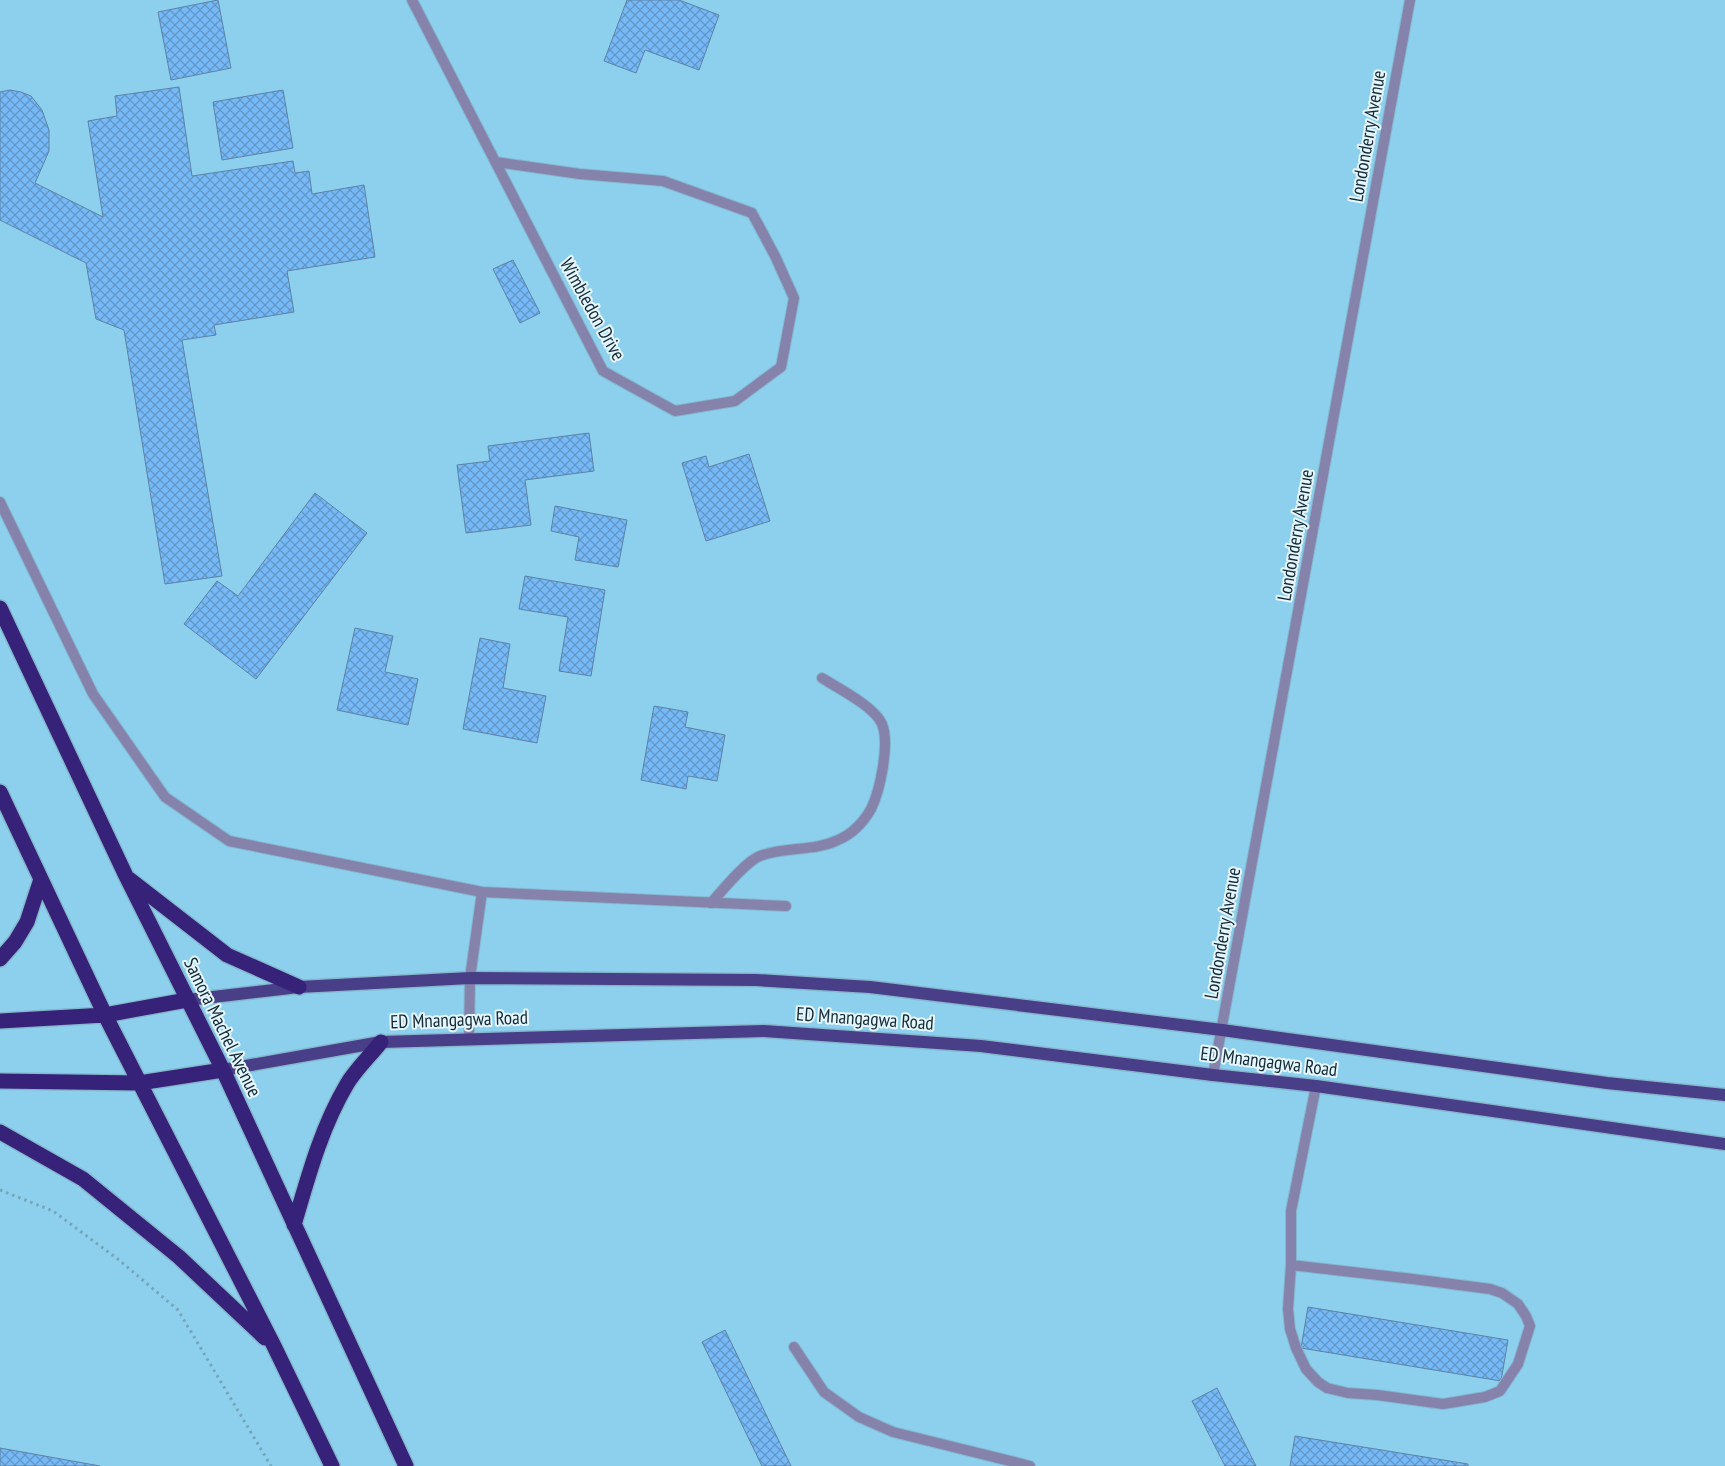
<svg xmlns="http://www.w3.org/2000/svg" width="1725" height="1466" viewBox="0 0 1725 1466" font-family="'PT Sans Narrow',sans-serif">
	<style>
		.built { fill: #8dd0ed }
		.building { fill: url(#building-cross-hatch); stroke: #5b82a5 }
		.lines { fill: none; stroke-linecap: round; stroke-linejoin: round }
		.lane-casing { stroke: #85b8ce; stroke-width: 12 }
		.street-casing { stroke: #85b8ce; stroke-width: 12 }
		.primary-casing { stroke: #85b8ce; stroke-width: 15 }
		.highway-casing { stroke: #85b8ce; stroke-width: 18 }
		.path { stroke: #75a5ba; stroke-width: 3; stroke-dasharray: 2.5 4; stroke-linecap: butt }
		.lane { stroke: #8583ac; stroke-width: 10 }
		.street { stroke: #8583ac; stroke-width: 10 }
		.primary { stroke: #493e88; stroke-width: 12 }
		.highway { stroke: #362379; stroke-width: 15 }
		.labels { text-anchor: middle; stroke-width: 4; stroke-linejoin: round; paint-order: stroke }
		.street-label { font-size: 19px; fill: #132a34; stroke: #e5f6fe }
	</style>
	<defs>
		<pattern id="building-cross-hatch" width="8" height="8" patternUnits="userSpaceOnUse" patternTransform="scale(1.25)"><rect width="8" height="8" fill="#76b9f6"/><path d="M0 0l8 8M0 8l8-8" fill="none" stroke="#6097c8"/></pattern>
	</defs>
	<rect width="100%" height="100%" fill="#a1dcf5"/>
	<path class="built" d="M0,0H1725V1466H0Z"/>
	<path class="building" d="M218,0L231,68L171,80L158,12Z
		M627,0H679L719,15L699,70L645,50L636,73L604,61Z
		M179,87L192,176L293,161L295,173L309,171L312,194L364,185L375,257L287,271L294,312L214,325L216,335L182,340L222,576L165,584L124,330L96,319L86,263L0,220V92L10,90L21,92L31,96L42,110L49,130V151L35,183L103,217L88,121L117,116L115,96Z
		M283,90L293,148L222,160L213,102Z
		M513,260L540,313L520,323L493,269Z
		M589,433L594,471L525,480L531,525L466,533L457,465L490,461L488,446Z
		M749,454L770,521L706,541L682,463L706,456L709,467Z
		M315,493L367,533L256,679L184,624L217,581L238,596Z
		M555,506L627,520L618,567L575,560L579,537L551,531Z
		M525,576L605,590L591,676L559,671L568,617L519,609Z
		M355,628L393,636L385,672L418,679L408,725L337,710Z
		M480,638L510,644L503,688L546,696L537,743L463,729Z
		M654,706L688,712L685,727L725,735L717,781L688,776L686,789L641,780Z
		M1308,1307L1508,1340L1501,1381L1301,1348Z
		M725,1330L791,1466H762L702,1342Z
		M1217,1388L1256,1466H1225L1192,1401Z
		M1295,1436L1468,1464V1466H1290Z
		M0,1448L100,1466H0Z"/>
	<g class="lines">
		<defs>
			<path id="lane" d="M711,903C722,891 746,861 760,856C785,846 813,852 838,840C852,834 863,823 871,809C880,791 890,744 882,724C875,707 838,688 822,678
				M1291,1265L1413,1279L1490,1289L1502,1293L1518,1304L1526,1316L1530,1326L1518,1364L1500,1391L1485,1397L1443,1404L1377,1395L1348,1393L1327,1388L1318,1382L1306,1369L1296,1348L1290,1329L1288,1309L1291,1265V1211L1316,1086
				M794,1347L824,1392L859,1417L893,1432L1030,1466"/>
			<path id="street" d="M412,0L603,371L675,411L735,401L781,367L794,298L775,256L752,213L663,181L580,174L496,162
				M0,502L93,694L165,797L229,841L482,892L786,906
				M469,1039L470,978L482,892
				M1213,1075L1410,0"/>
			<path id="primary" d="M187,1000L299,987L470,978L756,980L870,987L1222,1030L1607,1083L1725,1095
				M223,1070L381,1042L764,1031L981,1046L1213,1075L1316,1086L1725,1144"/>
			<path id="highway" d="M0,608L126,876L223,1070L406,1466
				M0,792L105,1015L274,1346L332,1466
				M129,879L227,955L299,987
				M0,959L15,942L27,922L41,879
				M0,1021L105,1015L187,1000
				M0,1081L139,1083L223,1070
				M0,1132L83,1179L179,1257L265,1338
				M294,1225C308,1177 321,1128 347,1084C356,1069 370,1056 381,1042"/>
		</defs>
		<use href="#lane" class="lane-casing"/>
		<use href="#street" class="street-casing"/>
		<use href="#primary" class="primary-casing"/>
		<use href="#highway" class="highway-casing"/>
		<path class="path" d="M0,1190L53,1211L119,1260L178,1310L271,1466"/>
		<use href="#lane" class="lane"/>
		<use href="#street" class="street"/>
		<use href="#primary" class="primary"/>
		<use href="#highway" class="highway"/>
	</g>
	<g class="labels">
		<g class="street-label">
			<text transform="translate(1367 136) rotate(-80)" y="7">Londonderry Avenue</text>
			<text transform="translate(593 309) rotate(61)" y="7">Wimbledon Drive</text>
			<text transform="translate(1295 535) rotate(-80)" y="7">Londonderry Avenue</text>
			<text transform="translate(1222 933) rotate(-80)" y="7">Londonderry Avenue</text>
			<text transform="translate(865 1018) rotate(4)" y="7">ED Mnangagwa Road</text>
			<text transform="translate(459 1019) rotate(-2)" y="7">ED Mnangagwa Road</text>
			<text transform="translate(223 1027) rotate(64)" y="7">Samora Machel Avenue</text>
			<text transform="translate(1269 1061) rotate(7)" y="7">ED Mnangagwa Road</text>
		</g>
	</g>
</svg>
